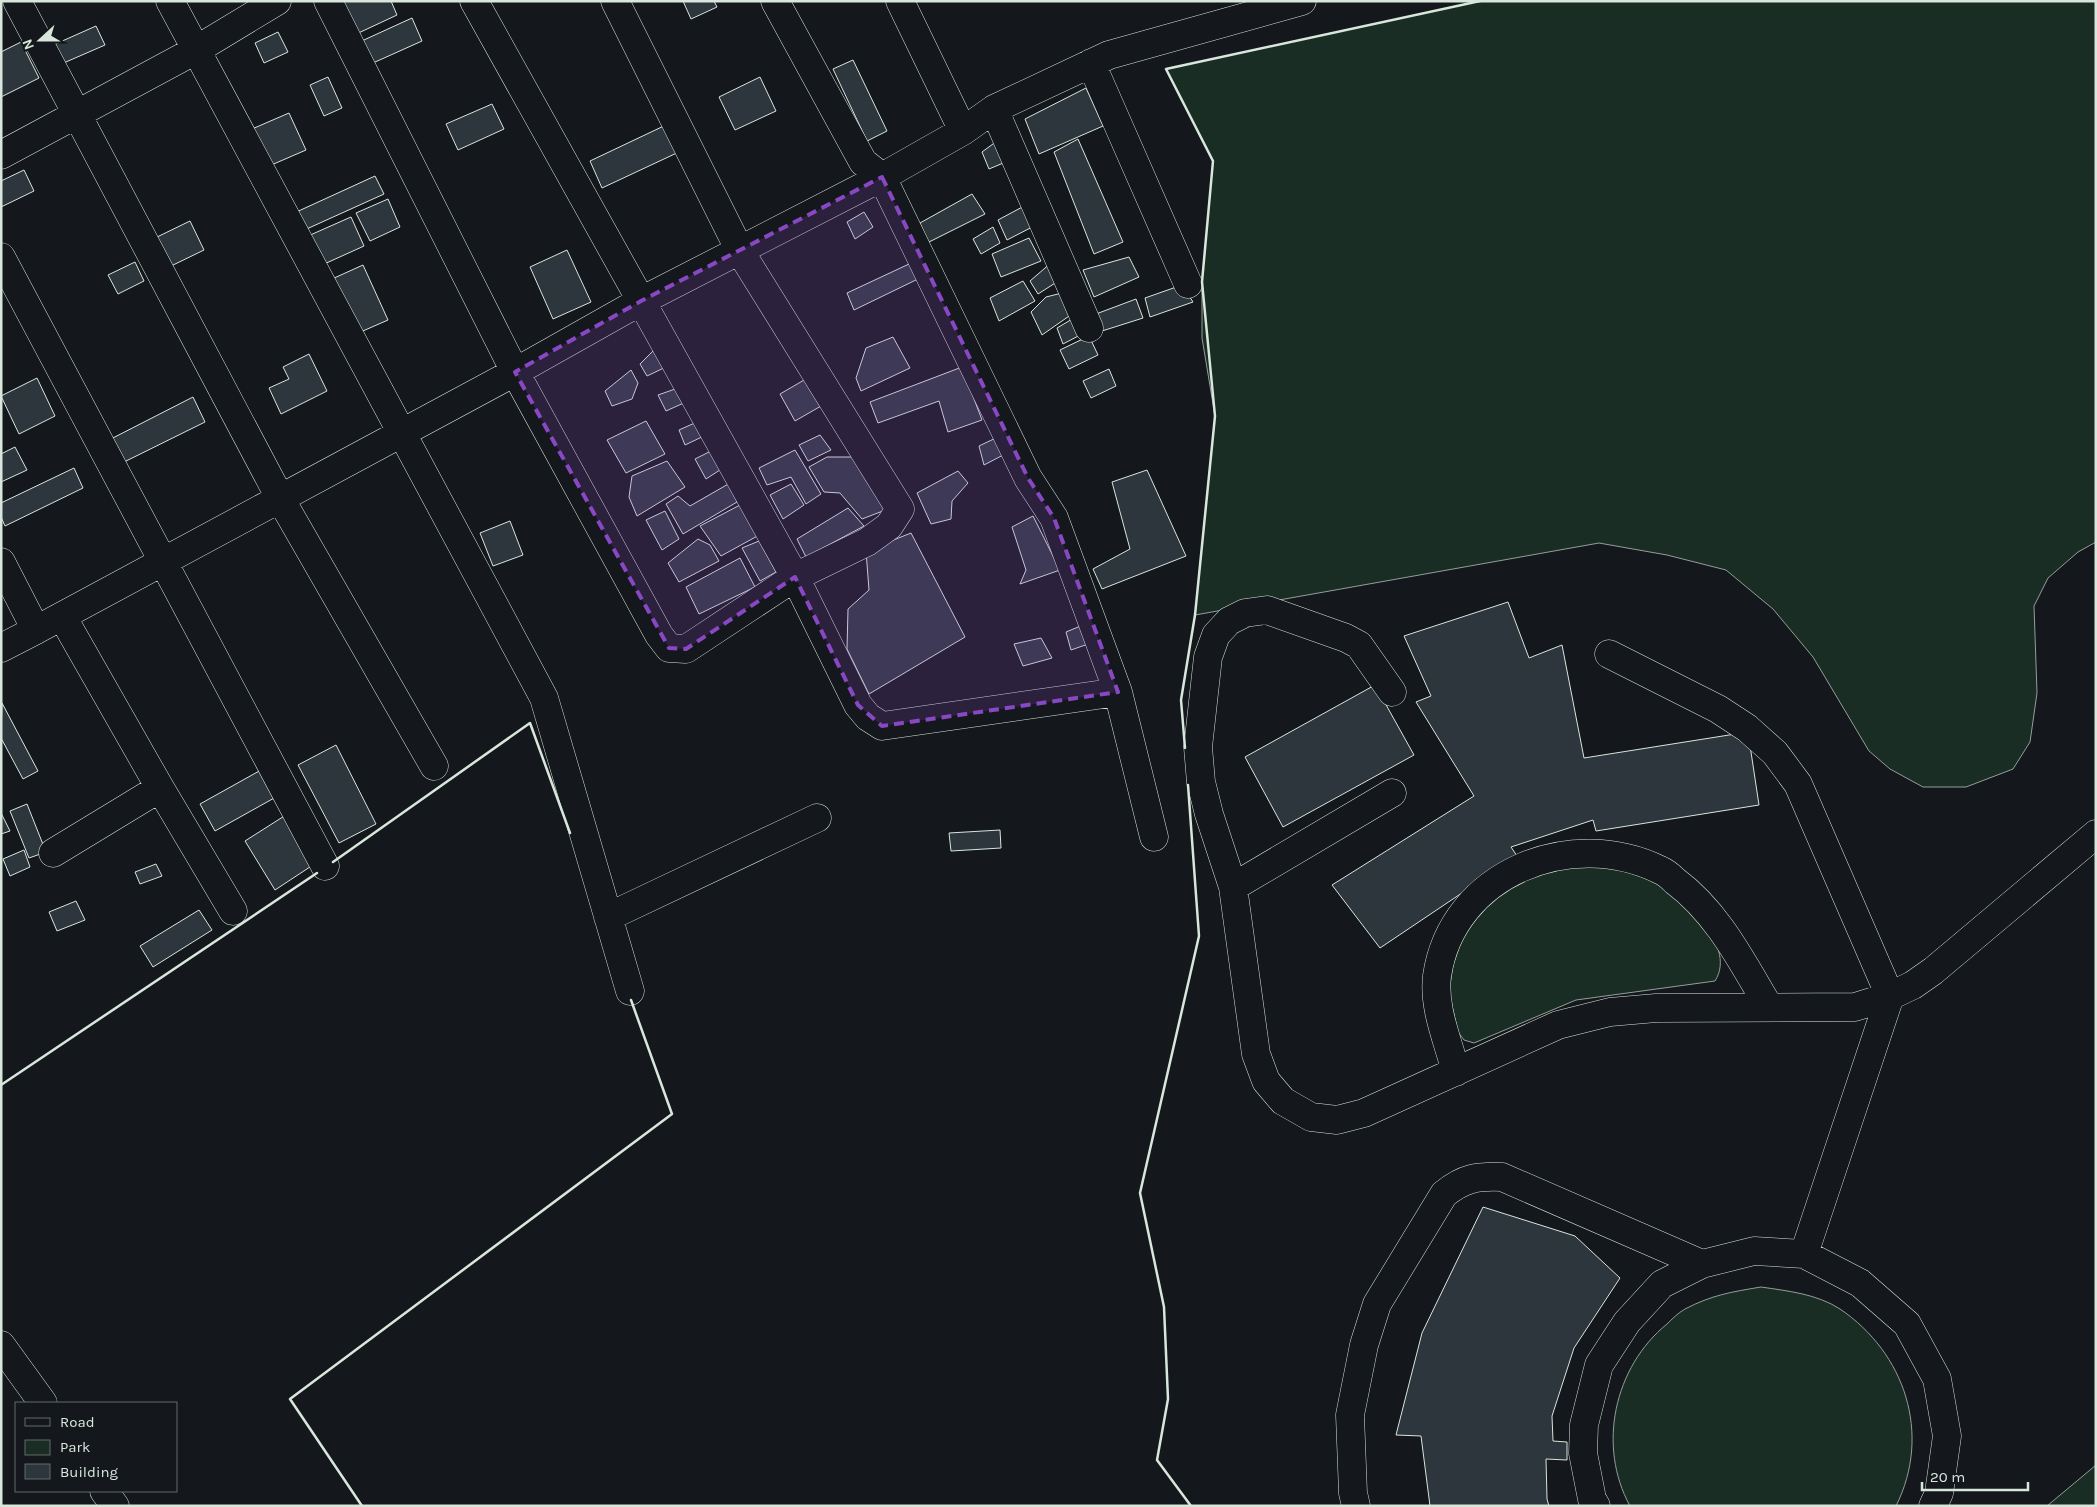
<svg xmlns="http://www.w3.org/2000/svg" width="2097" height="1507" viewBox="0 0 2097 1507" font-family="Karla,sans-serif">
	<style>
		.green { fill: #1a2d24; stroke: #939e99 }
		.building { fill: #2c363c; stroke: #d8e6dc }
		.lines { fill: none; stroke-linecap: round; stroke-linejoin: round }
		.minor-casing { stroke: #d8e6dc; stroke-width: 29 }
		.minor { stroke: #14181c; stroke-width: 28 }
		.wall { stroke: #d8e6dc; stroke-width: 2.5 }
		.marked { fill: #8948c3; fill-opacity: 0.2; stroke: #8948c3; stroke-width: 4; stroke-dasharray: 10 6; stroke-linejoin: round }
	</style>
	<rect width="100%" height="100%" fill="#14181c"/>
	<path class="green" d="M1480,1H2096V542L2078,552L2048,578L2034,606L2037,693L2030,742L2013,769L1966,787H1923L1890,769L1869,751L1813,657L1773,609L1726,570L1667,555L1599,543L1195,615L1215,416L1202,338V282L1213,162L1166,69Z
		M1605,865C1618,868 1633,870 1646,875C1676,888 1739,944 1715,981L1576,1000L1474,1043L1464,1040L1458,1032L1449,992L1453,965L1462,939L1486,905L1514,881L1554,867Z
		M1761,1287C1788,1291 1817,1294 1840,1309C1905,1353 1932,1434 1896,1506H1630C1597,1446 1614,1367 1667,1324C1672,1319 1678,1313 1685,1309C1712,1295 1731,1292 1761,1287Z
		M2096,1465V1506H2047Z"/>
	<path class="building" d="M336,1H391L397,15L352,36Z
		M683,1H714L717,7L691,19Z
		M412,18L422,41L364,67L353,45Z
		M96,26L105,45L59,65L51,46Z
		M278,32L288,52L264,63L255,43Z
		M21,42L39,78L1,97V52Z
		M853,60L887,131L867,141L833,69Z
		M328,77L342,108L324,116L310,85Z
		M760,77L776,111L735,130L719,97Z
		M1086,88L1103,126L1039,154L1025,119Z
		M492,104L504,129L458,150L446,124Z
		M289,113L306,150L269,166L252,129Z
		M668,124L681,151L602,188L590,161Z
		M1078,139L1123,242L1094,254L1054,152Z
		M997,141L1008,161L989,169L982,152Z
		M24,170L34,191L1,207V181Z
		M375,176L384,194L300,232L292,214Z
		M972,194L985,214L927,243L920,223Z
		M388,199L400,227L370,241L356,213Z
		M1026,205L1038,224L1007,240L998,220Z
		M864,212L873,227L855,239L847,222Z
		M351,217L364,246L322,265L308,236Z
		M190,221L204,250L169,267L155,238Z
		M993,227L1000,243L981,254L973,239Z
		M1029,238L1041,261L1001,277L992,254Z
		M567,250L591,302L553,319L530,267Z
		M1129,257L1139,277L1094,297L1083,270Z
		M135,262L144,281L118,294L108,275Z
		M1052,262L1063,278L1038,294L1030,281Z
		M909,264L920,278L854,310L847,293Z
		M363,265L388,320L356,334L332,279Z
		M1023,281L1035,301L999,321L990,298Z
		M1182,285L1193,302L1150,317L1145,298Z
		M1062,293L1072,314L1042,335L1031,312L1046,297Z
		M1136,299L1143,318L1102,331L1096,314Z
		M1074,318L1082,334L1063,344L1057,328Z
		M1089,336L1098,355L1069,369L1060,350Z
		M893,337L910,368L861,391L856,378L866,348Z
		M655,349L668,366L647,376L640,364Z
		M309,354L327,391L281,414L269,388L289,379L283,367Z
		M962,367L982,420L948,432L939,401L878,423L870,402Z
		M1109,369L1116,386L1091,398L1083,381Z
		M631,370L638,383L632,399L612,406L605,391Z
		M811,376L828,402L795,421L780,394Z
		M37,378L55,416L19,434L1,396Z
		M678,388L686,402L666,411L658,395Z
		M193,397L205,422L118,465L105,442Z
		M646,421L665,454L626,473L607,440Z
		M697,422L706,435L685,445L679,430Z
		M820,435L831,450L808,461L799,445Z
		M1000,436L1007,453L984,465L979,446Z
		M15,447L27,470L1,482V454Z
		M713,450L723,468L706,479L695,459Z
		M795,450L821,494L806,504L791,477L767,485L759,468Z
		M827,457H861L888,509L862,519L840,493L824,492L809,467Z
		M667,461L685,487L637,516L629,497L632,476Z
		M74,468L83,488L5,526L1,517V503Z
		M1147,470L1186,556L1102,589L1093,569L1130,549L1112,482Z
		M958,471L968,483L952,501L951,519L931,524L917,493Z
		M730,483L737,502L683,534L666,504L678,496L690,506Z
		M791,484L804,505L783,519L770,495Z
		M740,505L761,534L721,556L700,526Z
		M848,508L864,526L806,557L797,539Z
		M665,511L679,539L662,550L646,520Z
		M1033,516L1060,570L1020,584L1026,570L1012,527Z
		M510,521L523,555L493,566L480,533Z
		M911,533L965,637L869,694L847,649L848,609L869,590L866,551Z
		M698,539L710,545L719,561L679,582L668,563Z
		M759,541L776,572L760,581L742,548Z
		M740,558L755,587L699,614L686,587Z
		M1508,602L1529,658L1562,645L1584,758L1748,732L1759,805L1596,831L1593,820L1511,847L1517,856L1380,948L1332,885L1474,796L1416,702L1431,696L1404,636Z
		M1083,625L1091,643L1071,650L1066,632Z
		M1041,638L1052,658L1023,666L1014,644Z
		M1375,685L1414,755L1283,827L1245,757Z
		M2,703L38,771L23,779L1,738Z
		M336,745L376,824L339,843L298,765Z
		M261,770L276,797L215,831L200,804Z
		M27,804L46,852L29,858L10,811Z
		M1,813L10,831L1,834Z
		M289,813L319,861L275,890L245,841Z
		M1000,830L1001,848L951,851L949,833Z
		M24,850L30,867L10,876L3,859Z
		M156,864L162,876L140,884L135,872Z
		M76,901L85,920L57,931L49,912Z
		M199,910L212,930L153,967L140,946Z
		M1483,1207L1575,1236L1620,1278L1574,1348L1552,1416L1553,1441L1567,1442V1460L1546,1459L1547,1499L1549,1506H1430L1421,1436L1396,1435L1422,1333Z"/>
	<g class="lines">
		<defs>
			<path id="minor" d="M17,1L280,498L434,766
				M170,1L544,698L630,991
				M328,1L515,372L659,635L669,648L686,649L795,577L867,542L889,526L900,509L740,251L615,1
				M474,1L795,577L858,705L868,717L882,726L1118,692L1054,518L1028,478L882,177L863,162L775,1
				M900,1L963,131
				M1091,63L1188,284
				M994,109L1089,328
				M1,155L196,50L277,1
				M1,257L325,866
				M1,562L36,630L1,648
				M36,630L515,372L641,301L882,177L963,131L994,109L1109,55L1302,1
				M1609,654L1718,709L1747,728L1775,753L1798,784L1890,996L1804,1254
				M1118,692L1154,837
				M1392,692L1359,645L1346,638L1267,610L1245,613L1229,621L1216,635L1208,657L1198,747L1201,782L1209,814L1233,887L1256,1054L1266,1081L1283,1101L1311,1117L1337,1120L1364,1113L1558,1025L1610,1012L1656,1008L1855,1007L1890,996L1913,985L1933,971L2096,834
				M160,788L233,911
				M53,853L160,788L62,616
				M1233,887L1392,793
				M608,917L817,818
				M1456,1072C1448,1041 1433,1008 1437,976C1452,873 1571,826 1660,870C1665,872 1671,877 1675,881C1718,913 1742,962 1769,1007
				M1,1345L43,1403
				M104,1491L115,1506
				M1356,1506L1353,1493L1350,1415L1364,1345L1377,1304L1444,1194C1464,1178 1477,1176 1502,1177L1702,1264
				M1596,1506L1592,1499L1583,1453L1584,1425L1599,1365L1627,1322L1662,1284L1702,1264L1754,1251L1804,1254L1860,1283L1907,1324L1937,1379L1947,1436L1939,1493L1933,1506"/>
		</defs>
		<use href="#minor" class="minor-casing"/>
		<use href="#minor" class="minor"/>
		<path class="wall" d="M1185,748L1181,700L1195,615L1215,416L1202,282L1213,161L1166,69L1480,1
			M1188,785L1199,936L1140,1193L1164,1307L1168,1399L1157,1460L1191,1506
			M333,862L530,723L570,833
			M1,1085L317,873
			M362,1506L290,1399L672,1114L631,1000"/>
	</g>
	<path class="marked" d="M882,177L1028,478L1054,518L1118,692L882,726L858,705L795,577L686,649L669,648L515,372L641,301Z"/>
	<rect width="2097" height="1507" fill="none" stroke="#d8e6dc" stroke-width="5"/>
	<rect x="15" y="1402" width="162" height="90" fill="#14181c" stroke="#626a69"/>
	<rect x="25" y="1418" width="25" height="8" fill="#14181c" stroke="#626a69"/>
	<text x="60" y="1427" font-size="15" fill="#d8e6dc">Road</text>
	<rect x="25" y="1440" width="25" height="15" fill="#1a2d24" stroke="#626a69"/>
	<text x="60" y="1452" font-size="15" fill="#d8e6dc">Park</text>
	<rect x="25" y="1464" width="25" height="15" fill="#2c363c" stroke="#626a69"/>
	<text x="60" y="1477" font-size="15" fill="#d8e6dc">Building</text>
	<g transform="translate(40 40) rotate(249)" stroke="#14181c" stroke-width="4" paint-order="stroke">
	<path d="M0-4L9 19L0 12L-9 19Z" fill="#d8e6dc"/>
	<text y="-8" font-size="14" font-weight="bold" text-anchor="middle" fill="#d8e6dc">N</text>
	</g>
	<path d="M1922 1482v8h106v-8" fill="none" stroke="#d8e6dc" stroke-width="2.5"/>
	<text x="1930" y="1482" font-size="15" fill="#d8e6dc" stroke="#14181c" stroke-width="4" paint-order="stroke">20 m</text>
</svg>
